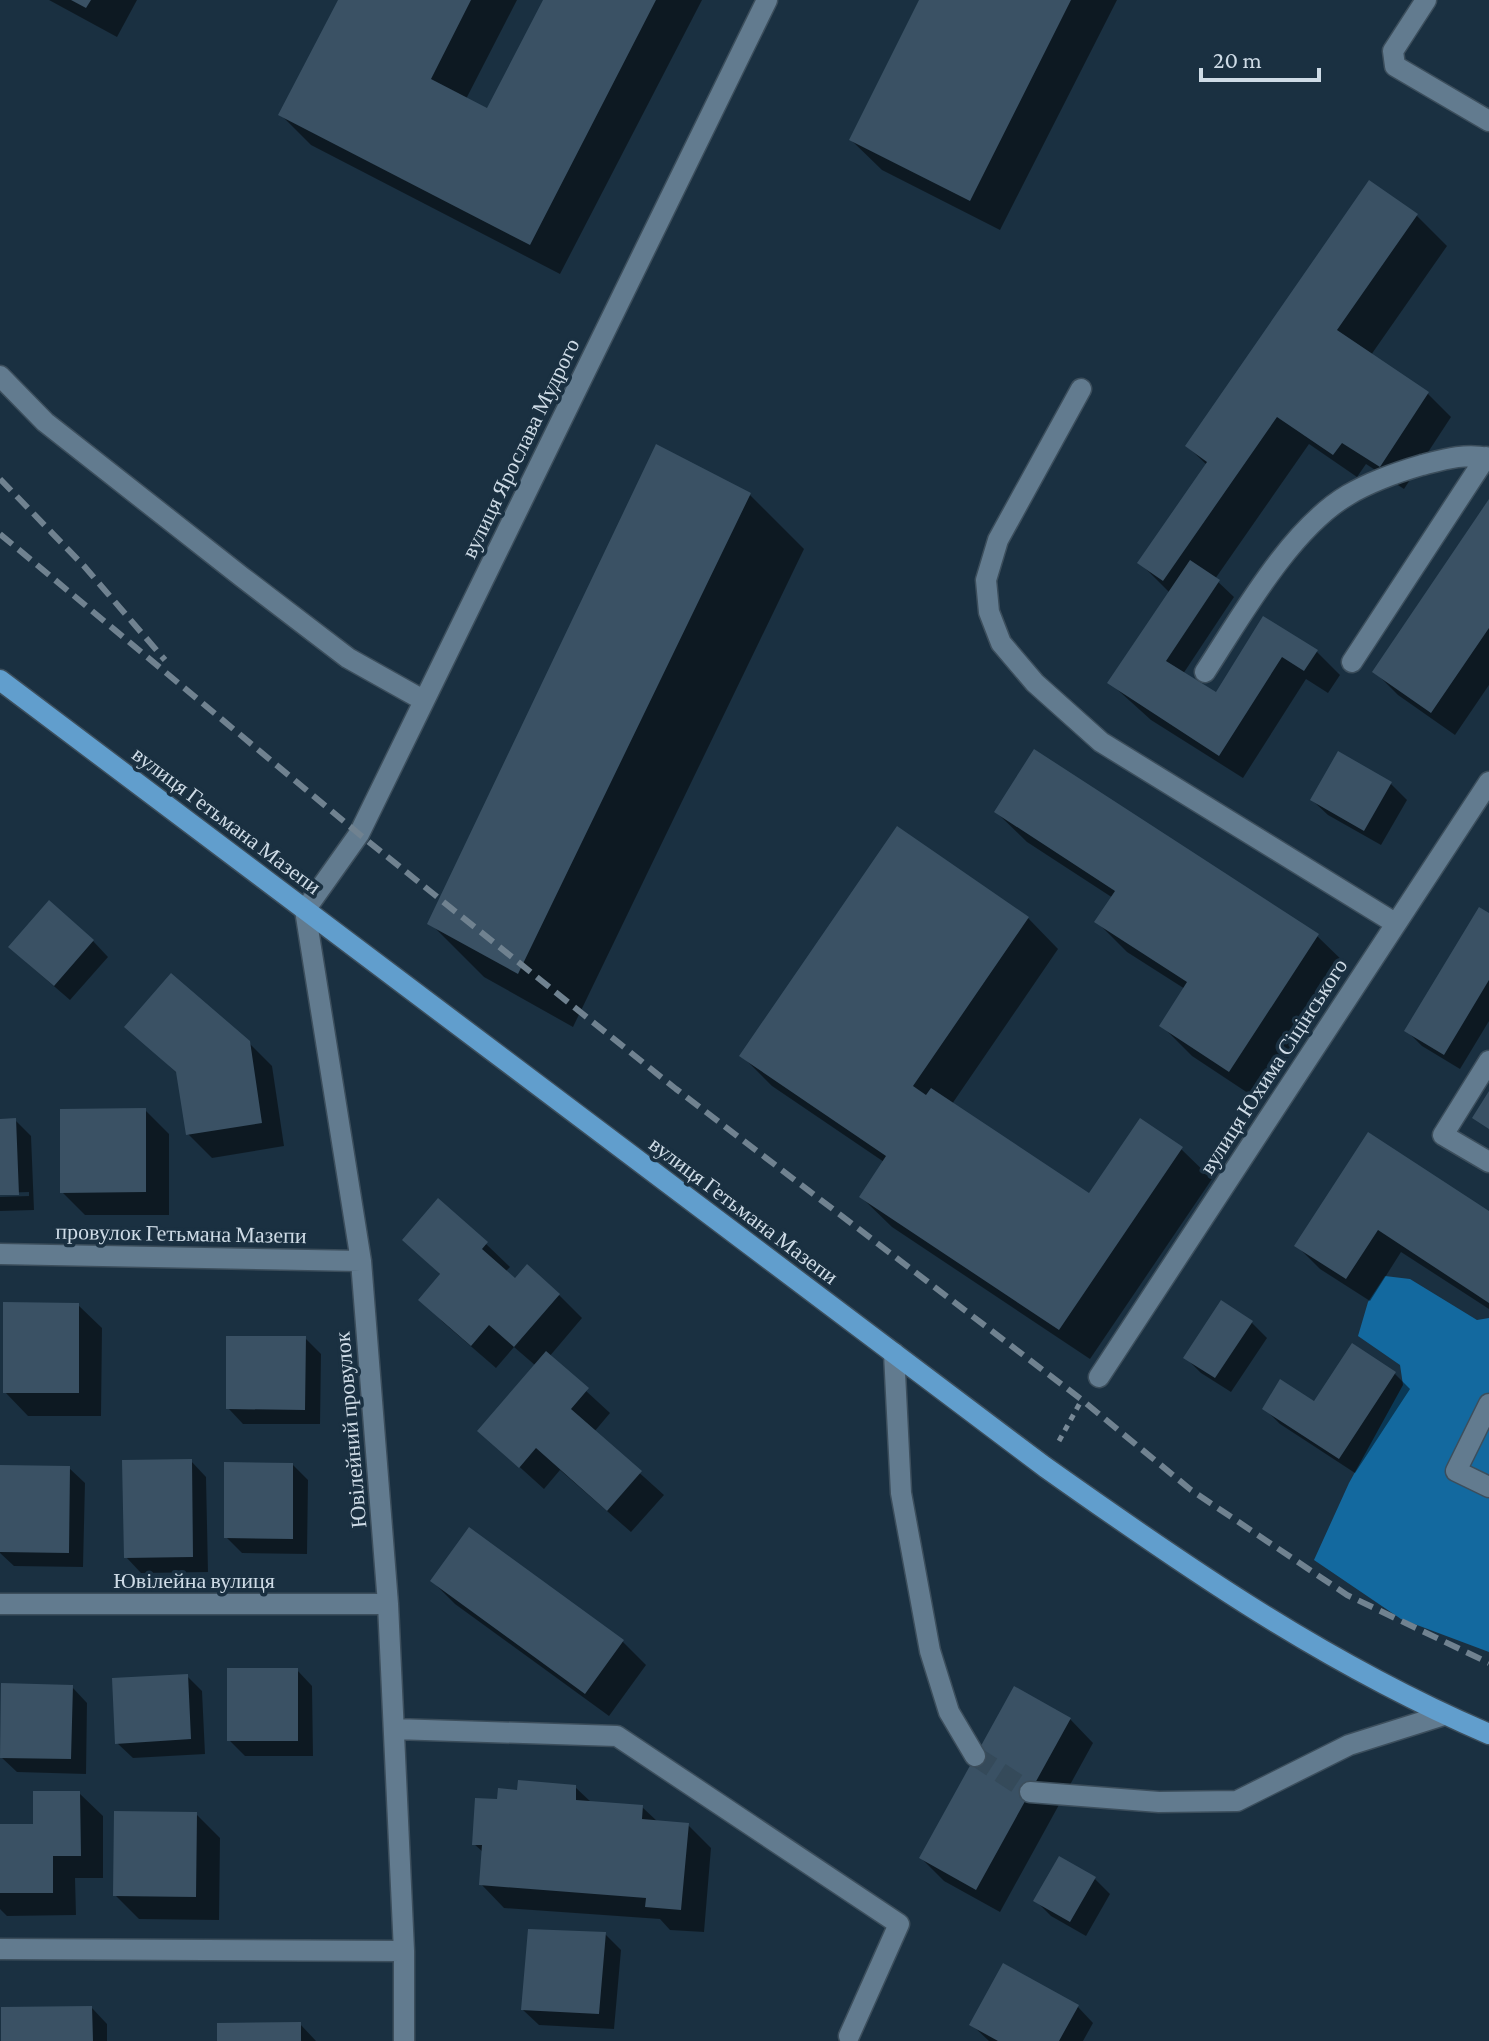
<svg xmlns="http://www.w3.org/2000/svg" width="1489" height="2041" viewBox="0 0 1489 2041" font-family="'Crimson Pro',serif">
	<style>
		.forest { fill: #13699f }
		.shadow { fill: #0007 }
		.building { fill: #3a5164 }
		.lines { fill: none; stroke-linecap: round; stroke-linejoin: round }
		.minor-tunnel { stroke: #354a5a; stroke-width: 20; stroke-dasharray: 20 10; stroke-linecap: butt }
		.minor-casing { stroke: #3c4e5c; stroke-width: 23 }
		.major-casing { stroke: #3c4e5c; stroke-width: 23 }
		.path { stroke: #788997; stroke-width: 5; stroke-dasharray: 6 6; stroke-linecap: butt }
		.minor { stroke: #627b8f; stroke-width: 20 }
		.major { stroke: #619ecd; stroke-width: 20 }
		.rail { stroke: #708290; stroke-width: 6; stroke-dasharray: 16 8; stroke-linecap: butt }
		.labels { text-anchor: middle; stroke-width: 7; stroke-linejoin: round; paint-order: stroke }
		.street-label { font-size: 22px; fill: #cedbe6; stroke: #1a3041 }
	</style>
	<rect width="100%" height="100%" fill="#1a3041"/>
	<path class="forest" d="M1385,1276L1410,1279L1477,1320L1489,1318V1652L1401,1619L1314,1560L1349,1483L1403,1385L1400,1365L1358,1336L1368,1302Z"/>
	<path class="shadow" d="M49,0H137L117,37Z
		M340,0H517L466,99L488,110L545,0H702L560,274L311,145L281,115Z
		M922,0H1117L1000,230L882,170L851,140Z
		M1416,215L1447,246L1371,355L1427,393L1451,417L1404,489L1366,464L1357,477L1309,444L1215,579L1234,597L1183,674L1216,695L1264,619L1317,652L1340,675L1328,693L1306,679L1243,778L1151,720L1110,683L1170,593L1139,562L1207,465L1187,446Z
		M750,495L804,549L573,1027L484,977L430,923Z
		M1489,502V685L1455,735L1398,695L1375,672Z
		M1339,754L1391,784L1407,800L1381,845L1328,815L1312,800Z
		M996,812L1317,936L1348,966L1260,1101L1192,1056L1162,1026L1185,989L1127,952L1097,922L1113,898L1027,842Z
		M1489,916V1021L1460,1069L1422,1046L1407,1031Z
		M1028,918L1058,949L952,1104L1090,1196L1181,1149L1212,1179L1090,1359L892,1227L861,1197L884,1162L772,1086L742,1056Z
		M93,941L108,957L70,1000L26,962Z
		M127,1027L248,1042L272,1066L284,1146L212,1158L188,1134L179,1075Z
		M145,1110L169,1134V1215H85L62,1192Z
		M15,1120L31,1136L34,1210L0,1211V1197L29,1196V1192L0,1193V1121Z
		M1368,1135L1489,1214V1309L1401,1252L1370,1301L1320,1269L1296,1245Z
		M404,1240L486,1244L510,1267L505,1272L515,1281L559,1295L582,1318L549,1357L610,1413L594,1432L664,1495L631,1532L560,1470L544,1489L480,1431L536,1366L514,1347L496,1368L444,1323L421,1300L442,1276Z
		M78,1305L102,1328L101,1416H28L5,1392Z
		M1251,1322L1267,1338L1231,1392L1201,1373L1186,1358Z
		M305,1338L321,1354L320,1424H243L228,1408Z
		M1394,1373L1410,1389L1355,1473L1280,1424L1264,1408L1315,1404Z
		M191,1461L206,1477L208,1572L141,1573L126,1557Z
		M293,1465L308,1480L307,1554L242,1553L226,1537Z
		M0,1467L69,1468L85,1483L83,1567L14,1566L0,1553V1567Z
		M432,1581L622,1641L646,1665L609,1716L455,1604Z
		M297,1670L312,1686L313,1756H245L229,1740Z
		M187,1676L202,1691L205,1754L133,1758L117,1743Z
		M72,1687L87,1703L86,1774L17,1772L1,1757Z
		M1070,1719L1093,1743L1000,1912L944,1881L921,1858Z
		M575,1787L592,1803L642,1807L658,1822L688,1825L711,1848L704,1932L670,1930L660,1919L504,1908L481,1884L484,1853L474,1844L499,1802L519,1792Z
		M79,1793L103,1816V1878H75L76,1915L7,1916L0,1909V1826H35Z
		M196,1814L220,1838L219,1920L139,1919L115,1895Z
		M1095,1879L1110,1894L1086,1936L1051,1916L1035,1900Z
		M605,1934L621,1950L614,2029L539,2025L523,2010Z
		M1078,2007L1093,2023L1083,2041H989L972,2025Z
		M92,2008L107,2024V2041H3Z
		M300,2024L316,2041H219Z"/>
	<path class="building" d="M71,0H91L86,8Z
		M338,0H471L431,79L487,108L543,0H656L530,245L278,115Z
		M919,0H1071L970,201L849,140Z
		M1369,180L1418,214L1337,330L1429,392L1380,467L1342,443L1333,455L1277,417L1163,581L1137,563L1207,462L1185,446Z
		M656,444L751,493L518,974L427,924Z
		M1489,499V628L1431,713L1372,672Z
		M1190,560L1220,580L1166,661L1216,692L1263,616L1318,650L1304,671L1282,657L1219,756L1107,683Z
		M1034,749L1319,934L1229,1072L1159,1026L1187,982L1094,922L1115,891L994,812Z
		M1338,751L1392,782L1364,831L1310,800Z
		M897,826L1029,917L913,1086L926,1095L931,1088L1089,1193L1140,1118L1183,1147L1059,1330L859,1197L886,1156L739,1056Z
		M49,900L94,940L54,986L8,947Z
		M1479,907L1489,913V980L1444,1055L1404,1031Z
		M171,973L250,1041L262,1123L186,1135L176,1072L124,1027Z
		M1489,1091V1129L1472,1118Z
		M146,1108V1192L60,1193V1109Z
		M16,1118L19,1195H0V1119Z
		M1368,1132L1489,1211V1303L1378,1230L1346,1279L1294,1246Z
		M438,1198L488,1242L482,1249L515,1278L527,1264L560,1294L514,1347L489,1325L471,1346L418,1300L440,1274L402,1240Z
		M1221,1300L1253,1321L1215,1378L1183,1358Z
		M3,1302L79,1303V1393H3Z
		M226,1336H306L305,1410L226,1409Z
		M1352,1343L1396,1372L1339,1459L1262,1409L1280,1379L1314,1401Z
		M546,1351L589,1388L571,1409L642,1471L607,1511L536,1448L519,1468L477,1431Z
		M192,1459L193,1557L124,1558L122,1460Z
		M224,1462L293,1463V1539L224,1538Z
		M0,1465L70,1466L69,1553L0,1552Z
		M469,1527L624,1640L585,1694L430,1581Z
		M227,1668H298V1741H227Z
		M188,1674L191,1739L115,1744L112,1678Z
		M1,1683L73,1685L71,1759L0,1758Z
		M1014,1686L1071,1718L976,1890L919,1858Z
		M518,1780L576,1785V1800L643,1805L642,1819L689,1823L681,1910L645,1907L646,1898L479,1885L482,1845H472L475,1798L497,1799L498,1788L517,1790Z
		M33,1791H80L81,1856H53V1893H0V1824H33Z
		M114,1811L197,1812L196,1897L113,1896Z
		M1059,1856L1096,1877L1070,1922L1033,1901Z
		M528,1929L606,1932L599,2014L521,2010Z
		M1003,1963L1079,2005L1059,2041H998L969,2025Z
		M92,2006L93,2041H1V2007Z
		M301,2022V2041H217V2023Z"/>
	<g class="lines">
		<path class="minor-tunnel" d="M975,1756L1030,1792"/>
		<defs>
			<path id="minor" d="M1426,0L1393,51L1395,66L1489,121
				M0,376L45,422L242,577L348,658L423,700
				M1081,389L998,540L986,580L989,612L1001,643L1035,683L1101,742L1395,923
				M1352,662L1486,457
				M1205,672C1241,617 1290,529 1348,495C1370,482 1398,472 1422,465C1445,459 1465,453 1489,458
				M1489,1061L1443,1135L1489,1162
				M0,1254L361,1261
				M894,1353L901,1493L930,1651L949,1712L975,1756
				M1099,1377L1489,782
				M1489,1404L1456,1471L1489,1487
				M0,1604H388
				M394,1729L617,1736L899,1924L849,2036
				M1030,1792L1159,1802L1237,1801L1349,1745L1444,1715
				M0,1949L404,1951
				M404,2041V1951L388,1604L361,1261L305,910L359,834L767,0"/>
			<path id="major" d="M0,680L1045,1467C1189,1569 1326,1664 1489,1734"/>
		</defs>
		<use href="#minor" class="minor-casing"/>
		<use href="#major" class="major-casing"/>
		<path class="path" d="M1059,1441L1081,1401"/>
		<use href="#minor" class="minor"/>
		<use href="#major" class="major"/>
		<path class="rail" d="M0,479L84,566L165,660
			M0,534L359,834L676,1089L1082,1400L1191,1490L1347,1595L1489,1663"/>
	</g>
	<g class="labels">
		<g class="street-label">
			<text transform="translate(520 448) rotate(-64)" y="8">вулиця Ярослава Мудрого</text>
			<text transform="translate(227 820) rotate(37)" y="8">вулиця Гетьмана Мазепи</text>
			<text transform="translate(1273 1066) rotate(-57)" y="8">вулиця Юхима Сіцінського</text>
			<text transform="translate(744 1210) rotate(37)" y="8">вулиця Гетьмана Мазепи</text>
			<text transform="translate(181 1233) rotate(1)" y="8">провулок Гетьмана Мазепи</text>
			<text transform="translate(350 1430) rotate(-95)" y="8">Ювілейний провулок</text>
			<text x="194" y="1588">Ювілейна вулиця</text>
		</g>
	</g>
	<path d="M1201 68v12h118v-12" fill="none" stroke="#cedbe6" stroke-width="4"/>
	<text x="1213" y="68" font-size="24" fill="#cedbe6" stroke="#1a3041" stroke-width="6" paint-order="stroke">20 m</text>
</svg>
